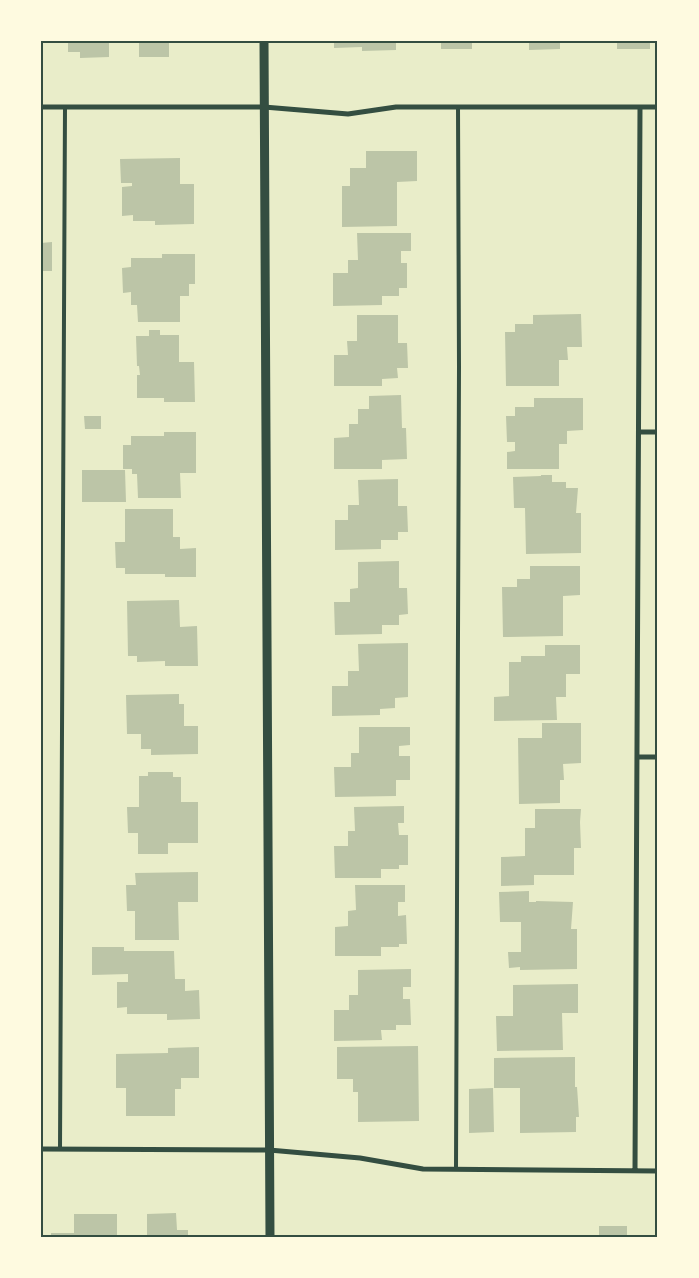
<svg xmlns="http://www.w3.org/2000/svg" width="699" height="1278" viewBox="0 0 699 1278" font-family="Inter,sans-serif">
	<style>
		.building { fill: #bcc5a7 }
		.lines { fill: none; stroke-linecap: round; stroke-linejoin: round }
		.service { stroke: #344e41; stroke-width: 4 }
		.minor { stroke: #344e41; stroke-width: 5 }
		.tertiary { stroke: #344e41; stroke-width: 9 }
		.neatline { fill: none; stroke: #344e41; stroke-width: 2 }
	</style>
	<rect width="100%" height="100%" fill="#e9edc9"/>
	<path class="building" d="M43,41H109V57L80,58V52H68V43H43Z
		M139,41H169V57H139Z
		M334,41H396V50L362,51V47L334,48Z
		M441,41H472V49H441Z
		M529,41H560V49L529,50Z
		M617,41H650V49H617Z
		M366,151H417V181L397,182V226L342,227V186H350V168H366Z
		M180,158V184H194V224L155,225V221H133V215L122,216V187L132,186V183H121L120,159Z
		M357,233H411V251H401V263H407V288H399V296H382V305L333,306V273H348V260H358Z
		M52,242V271H41V243Z
		M162,254H195V284H189V296H180V322H138L137,305H131V292L123,293L122,268L131,267V258H162Z
		M581,314L582,347H567L568,360H559V386H506L505,332H515V324H533V315Z
		M357,315H398V343H407L408,368H397L398,378L382,379V386H334V355H348L347,341H357Z
		M149,330H160V335H179V362H194L195,402H164V398H137V375H140L139,366H137L136,336H149Z
		M401,395L402,428H406L407,459L382,460V469H334V438L349,437V424H358V409H369V396Z
		M534,398H583V430L567,431V444H559V469H507V452L515,451V442H507L506,416H515V407H534Z
		M84,416H101V429H85Z
		M164,432H196V473H180L181,498H138L137,474H132V469H123V445H131V436H164Z
		M82,470H125L126,502H82Z
		M541,475H552V482H566V488H578L576,513H581V553L526,554L525,508H514L513,477L541,476Z
		M398,479V506H407L408,532H398V540H381V549L335,550V520H348V505H359L358,480Z
		M125,509H173V537H180V549L196,548V577H165V574H125V568H116L115,542H125Z
		M399,561V588H407L408,614L399,615V625H382V634L335,635L334,602H350V589L358,588V562Z
		M530,566H580V595L563,596V636L503,637L502,587H517V579H530Z
		M179,600L180,627L197,626L198,666H165V661L137,662V656H128L127,601Z
		M408,643V697L395,698V708L380,709V715L332,716V686H348V671H359L358,644Z
		M545,645H580V674H566V697H556L557,720L494,721V697L509,696V662H521V656H545Z
		M179,694V704H184V726H198V754L151,755V749H141V734H127L126,695Z
		M542,723H581V763L563,764L564,780H560V803L519,804L518,738H542Z
		M359,727H410V745L399,746V756H410V780H396V796L335,797L334,767H351V753H359Z
		M148,772H173V777H181V802H198V843H168V854H138V833H128L127,807H139V776H148Z
		M404,806V823H398L399,835H408V865H399V869H381V878H335L334,846H348V831H355L354,807Z
		M535,809H581L580,822L581,848H574V875H534V885L501,886V857L525,856V828H535Z
		M198,872V902H178L179,940H135V911H127L126,885H136L135,873Z
		M355,885H405V902H398V916L406,915L407,944H399V947H381V956H335V927L348,926V911L356,910Z
		M529,891V902H536V901L573,902L571,929H577V969L520,970V967L509,968L508,952H521V922H500L499,892Z
		M92,947H124V951H174L175,979H185V991L199,990L200,1019L167,1020V1014H127V1007L117,1008V982H128V974L92,975Z
		M411,969V987H403V999H410L411,1025H396V1030H381L382,1040L334,1041V1010H349V995H358V970Z
		M578,984V1013H562L563,1050L497,1051L496,1016H513V985Z
		M418,1046L419,1121L358,1122V1092H353V1079H337V1047Z
		M199,1047V1078H181V1089H175V1116H126V1088H116V1054L168,1053V1048Z
		M575,1057V1087H577L578,1101L579,1117H576V1132L520,1133V1088H494V1058Z
		M493,1088L494,1132L469,1133V1089Z
		M176,1213L177,1230H188V1237H147V1214Z
		M74,1214H117V1237H51V1233H74Z
		M599,1226H627V1237H599Z
		M538,1235H560V1237H538Z"/>
	<g class="lines">
		<path class="service" d="M60,1149L65,107
			M456,1169L459,366L458,107"/>
		<path class="minor" d="M41,107H264L348,114L396,107H658
			M639,432H658
			M637,757H658
			M41,1149L269,1150L360,1158L423,1169L658,1171
			M635,1171L640,107"/>
		<path class="tertiary" d="M264,41L270,1237"/>
	</g>
	<rect width="699" height="1278" fill="none" stroke="#fefae0" stroke-width="85"/>
	<rect x="42" y="42" width="614" height="1194" class="neatline"/>
</svg>
